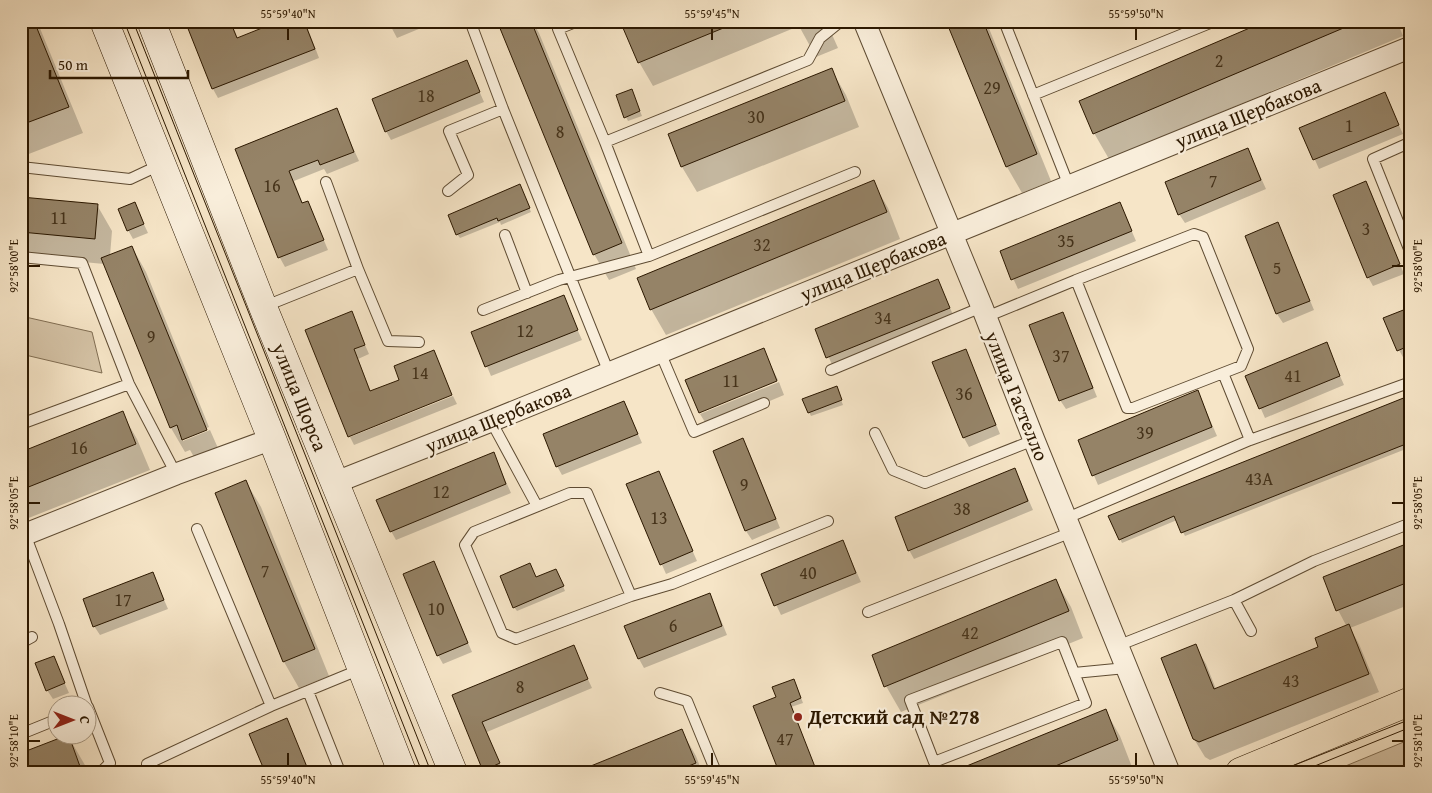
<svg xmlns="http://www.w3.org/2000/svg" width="1432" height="793" viewBox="0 0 1432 793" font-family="'Gentium Book Plus',serif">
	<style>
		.green { fill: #d4c2a5; stroke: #806d52 }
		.shadow { fill: #0003 }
		.building { fill: #958367; stroke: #2c1800 }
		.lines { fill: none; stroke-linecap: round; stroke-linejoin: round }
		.service-casing { stroke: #5e4b32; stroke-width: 12 }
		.minor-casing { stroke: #5e4b32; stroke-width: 23 }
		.secondary-casing { stroke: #2c1800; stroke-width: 29 }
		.primary-casing { stroke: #2c1800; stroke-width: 29 }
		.service { stroke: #f9eedb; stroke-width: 10 }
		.minor { stroke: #f9eedb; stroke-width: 21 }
		.secondary { stroke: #f9eedb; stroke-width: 28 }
		.primary { stroke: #f6e5c7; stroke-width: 28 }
		.tram { stroke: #2c1800; stroke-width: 1 }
		.ticks { fill: none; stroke: #2c1800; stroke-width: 2 }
		.poi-dot { fill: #8f2418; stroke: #f9eedb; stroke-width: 2 }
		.labels { text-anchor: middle; stroke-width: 4.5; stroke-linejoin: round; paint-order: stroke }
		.number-label { font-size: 18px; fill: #46331a }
		.street-label { font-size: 20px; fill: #2c1800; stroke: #f9eedb }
		.poi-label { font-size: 20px; font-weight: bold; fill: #2c1800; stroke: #f9eedb; text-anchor: start }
		.neatline { fill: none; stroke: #2c1800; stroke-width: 2 }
		.ticks-label { font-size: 12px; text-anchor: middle; fill: #2c1800 }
	</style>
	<rect width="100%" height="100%" fill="#f6e5c7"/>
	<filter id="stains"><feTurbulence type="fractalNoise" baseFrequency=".004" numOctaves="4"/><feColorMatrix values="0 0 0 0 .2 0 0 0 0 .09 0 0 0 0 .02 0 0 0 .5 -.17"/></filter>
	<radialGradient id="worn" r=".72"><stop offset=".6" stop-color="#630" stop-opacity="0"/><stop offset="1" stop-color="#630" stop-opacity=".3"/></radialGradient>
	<path class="green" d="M21,316L92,332L102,373L21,354Z
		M1411,739V772H1331Z"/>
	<path class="shadow" d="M21,21H37L83,133L21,157Z
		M186,21H231L238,39L264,28L267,21H305L319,58L218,98L213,89Z
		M388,21H438L397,38Z
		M498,21H532L539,33L636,269L609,280L594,254Z
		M643,21H826L838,48L816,57L799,26L653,86L639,62Z
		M947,21H986L1051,181L1022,193L1007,167Z
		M1269,21H1397L1403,36L1109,159L1094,133Z
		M466,61L484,102L391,140L386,131Z
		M831,69L846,95L859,127L697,192L682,167L669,135Z
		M1384,93L1403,134L1319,169L1301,128Z
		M633,94L642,116L628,121L626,117Z
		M336,110L359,161L327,174L324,169L294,181L303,204L307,203L312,212L328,250L285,267L280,258L236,150Z
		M1248,149L1266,189L1185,223L1179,214Z
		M873,182L888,208L900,239L666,335L651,309Z
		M1366,183L1371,192L1404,274L1373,286L1368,277Z
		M522,190L531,212L501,225L500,222L460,238L457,234Z
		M21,198L97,205L112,231L110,256L132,247L146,272L209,427L183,438V441L210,430L221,455L198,464L190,450L185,452L171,428L104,264L21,256Z
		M134,203L148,233L133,239L128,230Z
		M1124,213L1136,241L1018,289L1001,252Z
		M1277,224L1282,233L1314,310L1283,323L1277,314L1246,237Z
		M938,280L954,317L833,367L817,330Z
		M563,297L582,340L491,376L473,333Z
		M1411,308V356L1404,359L1399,350Z
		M351,313L369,354L358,359L371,392L401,380L434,351L452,394L349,435Z
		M1062,313L1067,322L1097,397L1066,409L1060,400Z
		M1326,344L1344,385L1265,418L1247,377Z
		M763,350L778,380L699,412Z
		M965,350L970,360L1000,434L969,447L964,438L934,363Z
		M779,382L784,395L708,427L700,414Z
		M838,392L843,405L811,416L809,412Z
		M1198,392L1217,436L1098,485L1079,440Z
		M453,396L457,404L354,445L350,437Z
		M1411,396V447L1185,536L1177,520L1122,543L1120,539Z
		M624,402L642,443L562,475L557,466Z
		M122,413L137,439L150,470L21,521V453Z
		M742,440L748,449L780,528L752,540L746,531L714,451Z
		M493,453L511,493L396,540L391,531Z
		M1015,469L1033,510L914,559L909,550Z
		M658,472L697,561L666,574L627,485Z
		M246,482L261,507L329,676L299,688L284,662L216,494Z
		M1411,544V604L1350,628L1359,644L1379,692L1210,760L1205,757L1194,739L1195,646L1206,664L1216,689L1320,648L1347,627L1338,610Z
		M847,551L861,582L781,615L762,575Z
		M434,563L472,652L443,664L438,655Z
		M153,574L168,609L100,635L94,626Z
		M558,574L565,591L517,611L514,607L536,579Z
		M1056,581L1071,607L1083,638L901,712L886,686Z
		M709,594L714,603L727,635L644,668L639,659Z
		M573,647L592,688L487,732L503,772H485L454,696Z
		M53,657L69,693L53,699L47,690Z
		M796,684L803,703L791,707L777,697Z
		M1105,710L1120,736L1132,767L1120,772H954Z
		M681,730L696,756L702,772H577Z
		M68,736L89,772H21V754Z
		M217,766L220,772H203Z"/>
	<path class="building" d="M21,21H34L69,107L21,125Z
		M185,21H230L237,38L262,28L260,21H304L315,49L212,89Z
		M497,21H531L622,243L593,255Z
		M639,21H738V22L638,63L623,28Z
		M946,21H983L1037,154L1006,167Z
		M1266,21H1360L1093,134L1079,101Z
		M467,60L480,92L385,132L372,99Z
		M832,68L845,101L681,167L668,134Z
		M632,89L640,111L624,118L616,95Z
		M1385,92L1399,125L1313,160L1299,128Z
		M337,108L354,152L320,165L318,160L289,171L302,203L308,201L324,240L278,258L235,149Z
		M1248,148L1261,180L1178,215L1165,182Z
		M874,180L887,212L650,310L637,278Z
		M1366,181L1400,264L1367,278L1333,195Z
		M520,184L530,208L498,221L497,218L456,235L448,215Z
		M21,197L98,204L95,239L21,232Z
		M135,202L144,224L127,231L118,209Z
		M1120,202L1132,231L1011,280L1000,251Z
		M1278,222L1310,301L1276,314L1245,236Z
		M132,246L207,430L182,440L177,425L170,428L101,258Z
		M938,279L950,308L826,358L815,329Z
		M564,295L578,330L485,367L471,332Z
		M1411,307V345L1397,351L1383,318Z
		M352,311L365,345L354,349L370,391L399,380L394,366L434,350L452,395L348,437L305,330Z
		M1063,312L1093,388L1059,401L1029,325Z
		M1327,342L1340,376L1259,409L1245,376Z
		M764,348L777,381L699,413L685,380Z
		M966,349L996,425L963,438L932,362Z
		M837,386L842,400L808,413L802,399Z
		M1198,390L1212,427L1092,476L1078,440Z
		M1411,395V442L1181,533L1174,516L1119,540L1108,516Z
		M624,401L638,434L556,467L543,434Z
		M123,411L136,444L21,490V452Z
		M743,438L776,519L745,531L713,451Z
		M494,452L506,484L390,532L376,500Z
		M1015,468L1028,501L908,551L895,517Z
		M659,471L693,551L660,565L626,484Z
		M246,480L315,649L283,662L215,493Z
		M843,540L856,573L774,606L761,574Z
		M1411,542V581L1336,611L1323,577Z
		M434,561L468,643L437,656L403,574Z
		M530,563L536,577L556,569L564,586L513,608L500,576Z
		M153,572L164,600L93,627L83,599Z
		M1056,579L1069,611L884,687L872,655Z
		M710,593L722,626L638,659L624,626Z
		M1349,624L1369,674L1199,742L1193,739L1161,658L1196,644L1214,689L1318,647L1315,638Z
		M574,645L588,679L482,722L500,763L483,771L452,695Z
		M54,656L65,683L46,691L35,663Z
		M794,679L801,698L790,703L817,772H779L753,706L776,697L772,687Z
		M1106,709L1118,740L1041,772H952Z
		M287,718L309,772H265L249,734Z
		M682,729L696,763L674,772H576Z
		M65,736H69L82,772H21V753Z"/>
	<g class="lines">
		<defs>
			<path id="service" d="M470,21L503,109L609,373
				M578,21L558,29L605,142L649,256
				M1004,21L1069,186
				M1033,95L1215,21
				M605,142L808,60L820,38L841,21
				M1411,142L1373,159L1411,254
				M21,167L130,179L162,164
				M326,182L358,269
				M448,191L468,175L449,131L503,109
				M1194,234L1203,237L1248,349L1241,366L1133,408H1127L1076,280Z
				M505,235L527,293
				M21,257L82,263L129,384L176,474
				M263,307L358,269L388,341L419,342
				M483,310L559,280L649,256L855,172
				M660,352L694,432L764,403
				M831,370L982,307L986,317L1076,280
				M1223,373L1250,440
				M491,421L537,506
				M21,424L129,384
				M875,433L893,470L925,483L1034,440
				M570,493H587L631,596L516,639L502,633L465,545L474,532Z
				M1067,518L1250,440L1411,382
				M197,529L271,706
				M25,534L59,624L87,706
				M631,596L672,584L828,521
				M1234,600L1251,631
				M868,612L1072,532
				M1062,642L1086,703L934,762L910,700Z
				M21,643L32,637
				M1117,646L1234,600L1314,561L1411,523
				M1074,673L1126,668
				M308,691L340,772
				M660,693L687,701L716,772
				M88,707L110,763L101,772
				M21,734L58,719
				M150,772L147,764L271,706L361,669"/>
			<path id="minor" d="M864,21L982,307L1034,440L1169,772
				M334,483L491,421L1411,47
				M21,536L176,474L272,439"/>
			<path id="secondary" d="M104,21L272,439L402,772
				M151,21L263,307L453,772"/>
			<path id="primary" d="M1240,772L1411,701"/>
		</defs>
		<use href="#service" class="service-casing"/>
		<use href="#minor" class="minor-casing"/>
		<use href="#secondary" class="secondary-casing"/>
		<use href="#primary" class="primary-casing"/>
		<use href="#service" class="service"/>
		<use href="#minor" class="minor"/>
		<use href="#secondary" class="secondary"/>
		<use href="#primary" class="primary"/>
		<path class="tram" d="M124,21L422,772
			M133,21L431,772
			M1277,772L1411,719
			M1300,772L1411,727"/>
	</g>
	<path class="ticks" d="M288,28V40M712,28V40M1136,28V40M28,266H40M1392,266H1404M28,503H40M1392,503H1404M28,741H40M1392,741H1404M288,753V766M712,753V766M1136,753V766"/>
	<circle class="poi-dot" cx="798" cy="717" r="5"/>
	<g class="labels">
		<g class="number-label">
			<text x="1219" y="67">2</text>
			<text x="992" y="94">29</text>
			<text x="426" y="102">18</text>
			<text x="756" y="123">30</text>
			<text x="1349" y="132">1</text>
			<text x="560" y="138">8</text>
			<text x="1213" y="187">7</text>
			<text x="272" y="192">16</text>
			<text x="59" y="224">11</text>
			<text x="1366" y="235">3</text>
			<text x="1066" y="247">35</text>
			<text x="762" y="251">32</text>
			<text x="1277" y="274">5</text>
			<text x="883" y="324">34</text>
			<text x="525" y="337">12</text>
			<text x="151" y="343">9</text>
			<text x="1061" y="362">37</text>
			<text x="420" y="379">14</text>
			<text x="1293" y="382">41</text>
			<text x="731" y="387">11</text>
			<text x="964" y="400">36</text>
			<text x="1145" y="439">39</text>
			<text x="79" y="454">16</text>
			<text x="1259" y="485">43А</text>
			<text x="744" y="491">9</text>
			<text x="441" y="498">12</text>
			<text x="962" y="515">38</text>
			<text x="659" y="524">13</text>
			<text x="265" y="577">7</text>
			<text x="808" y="579">40</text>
			<text x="123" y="606">17</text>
			<text x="436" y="615">10</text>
			<text x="673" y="632">6</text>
			<text x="970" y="639">42</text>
			<text x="1291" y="687">43</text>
			<text x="520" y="693">8</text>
			<text x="785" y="745">47</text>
		</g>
		<g class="street-label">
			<text transform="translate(1248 113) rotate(-22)" y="7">улица Щербакова</text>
			<text transform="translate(873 266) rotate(-22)" y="7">улица Щербакова</text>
			<text transform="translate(1017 396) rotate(68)" y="7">улица Гастелло</text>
			<text transform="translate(300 397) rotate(68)" y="7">улица Щорса</text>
			<text transform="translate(498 418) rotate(-22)" y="7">улица Щербакова</text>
		</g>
		<g class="poi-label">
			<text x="808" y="724">Детский сад №278</text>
		</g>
	</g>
	<rect width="1432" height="793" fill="none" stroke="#f6e5c7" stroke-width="55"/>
	<g transform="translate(72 720) rotate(90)"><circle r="24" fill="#f9eedb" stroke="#a79883"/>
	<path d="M0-4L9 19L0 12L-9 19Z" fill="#8f2418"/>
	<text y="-8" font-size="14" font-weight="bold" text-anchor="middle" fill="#2c1800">С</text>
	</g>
	<path d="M50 70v8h138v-8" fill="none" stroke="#2c1800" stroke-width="2.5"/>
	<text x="58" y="70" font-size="15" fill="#2c1800" stroke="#f9eedb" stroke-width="4" paint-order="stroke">50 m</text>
	<rect x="28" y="28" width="1376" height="738" class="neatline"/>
	<g class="ticks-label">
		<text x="288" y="18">55°59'40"N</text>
		<text x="712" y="18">55°59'45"N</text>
		<text x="1136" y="18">55°59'50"N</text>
		<text transform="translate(1418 266) rotate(-90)" y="4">92°58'00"E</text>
		<text transform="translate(14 266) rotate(-90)" y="4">92°58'00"E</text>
		<text transform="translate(1418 503) rotate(-90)" y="4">92°58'05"E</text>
		<text transform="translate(14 503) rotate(-90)" y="4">92°58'05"E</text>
		<text transform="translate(1418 741) rotate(-90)" y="4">92°58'10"E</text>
		<text transform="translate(14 741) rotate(-90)" y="4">92°58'10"E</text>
		<text x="288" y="784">55°59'40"N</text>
		<text x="712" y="784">55°59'45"N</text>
		<text x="1136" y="784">55°59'50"N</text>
	</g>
	<rect width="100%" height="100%" filter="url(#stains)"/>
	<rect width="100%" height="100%" fill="url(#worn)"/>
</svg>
